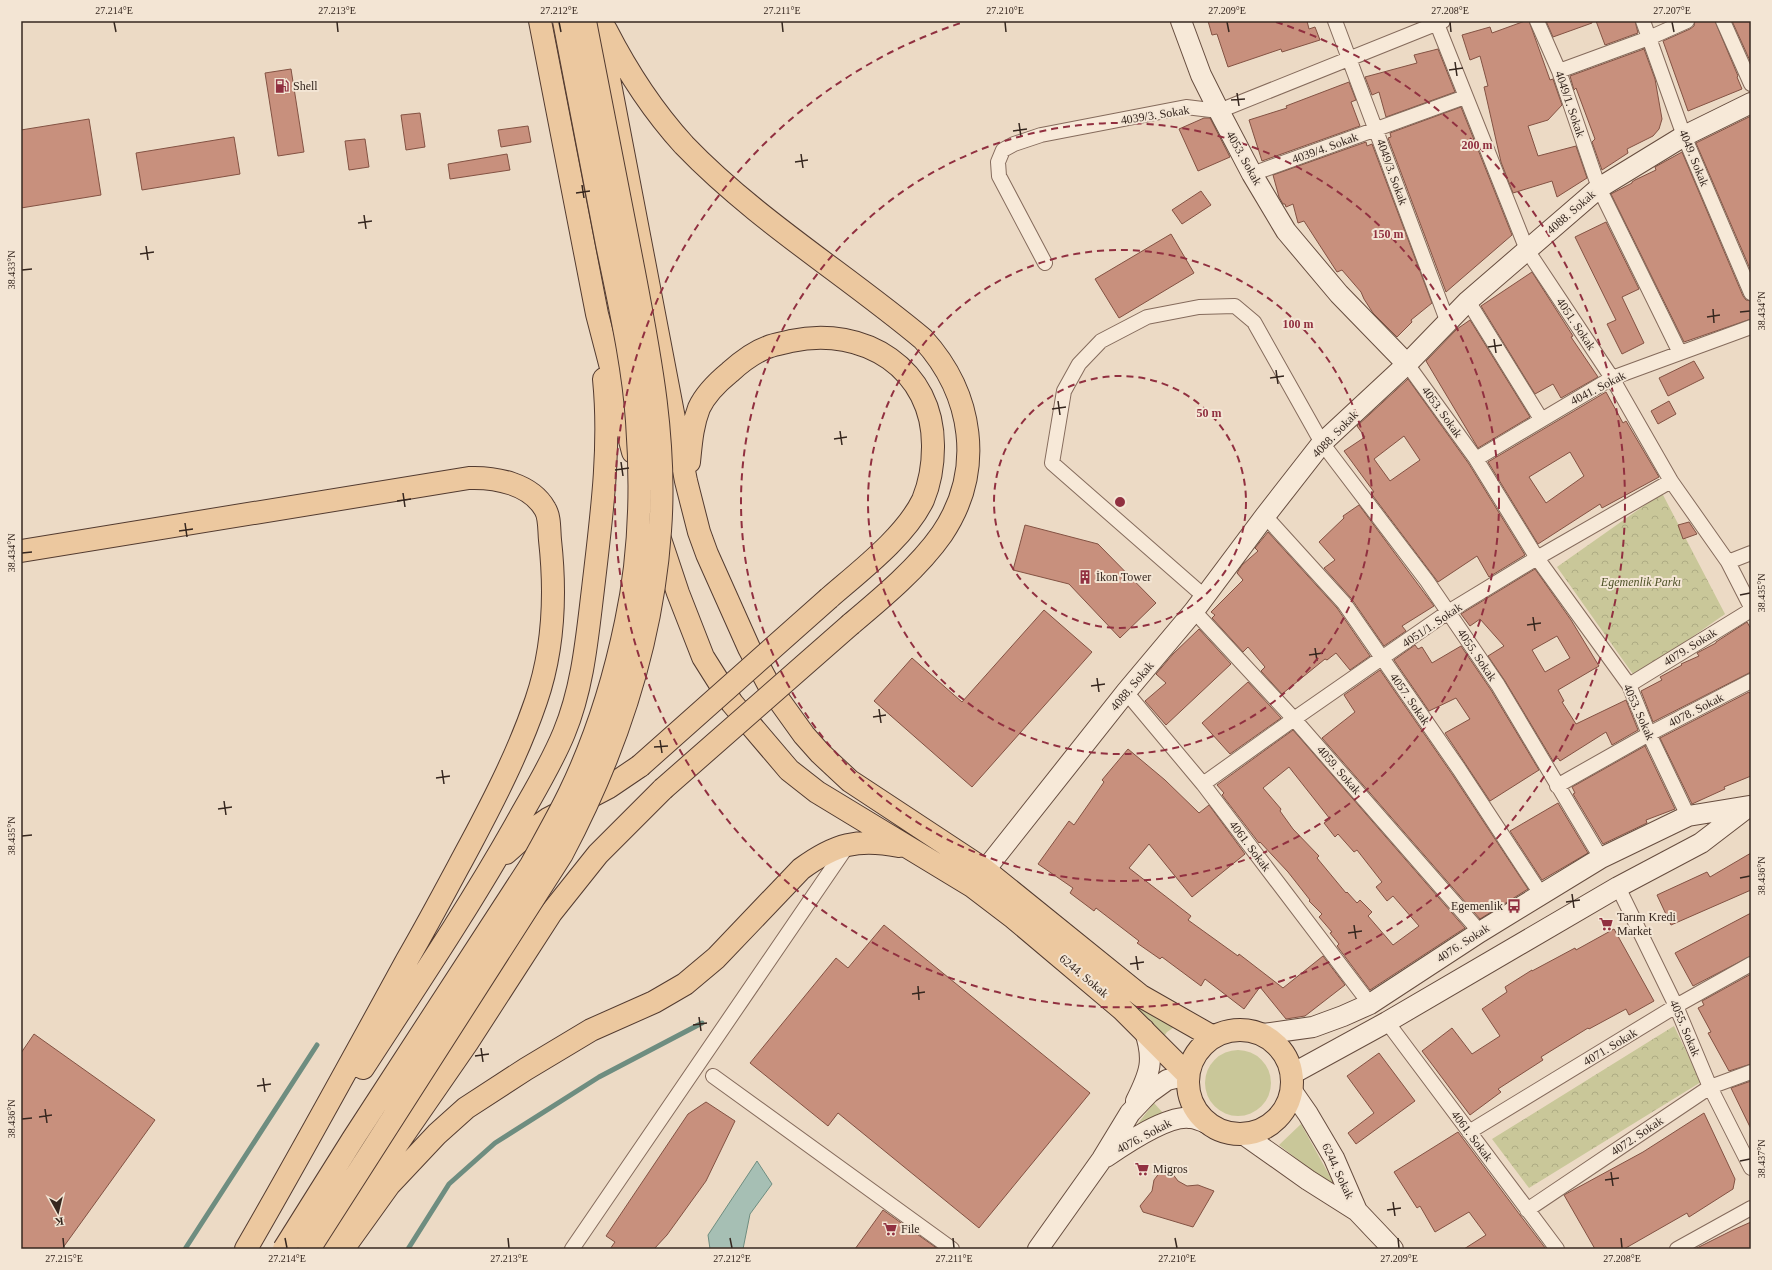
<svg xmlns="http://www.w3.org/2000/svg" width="1772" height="1270" viewBox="0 0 1772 1270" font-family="Georgia,serif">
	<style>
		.grass { fill: #c9c799 }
		.forest { fill: url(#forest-crowns) }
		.water { fill: #a6bfb4; stroke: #6e8d80 }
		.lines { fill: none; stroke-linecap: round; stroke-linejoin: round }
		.stream { stroke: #6e8d80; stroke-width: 5 }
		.building { fill: #c8907d; stroke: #835243; fill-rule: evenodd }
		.street-casing { stroke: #856b5c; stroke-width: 16 }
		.secondary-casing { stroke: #674d3f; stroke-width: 22 }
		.primary-casing { stroke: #533b30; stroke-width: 24 }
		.street { stroke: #f7e9d8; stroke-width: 14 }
		.secondary { stroke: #f7e9d8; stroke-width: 20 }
		.primary { stroke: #ecc89f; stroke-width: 22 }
		.primary-bridge-casing { stroke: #533b30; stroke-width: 24; stroke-linecap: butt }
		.primary-bridge { stroke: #ecc89f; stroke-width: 22 }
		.ticks { fill: none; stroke: #36271f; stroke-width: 1.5 }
		.ring { fill: none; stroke: #913040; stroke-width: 2; stroke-dasharray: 7 5 }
		.labels { text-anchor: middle; stroke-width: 4; stroke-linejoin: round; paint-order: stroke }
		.poi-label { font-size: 12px; fill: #36271f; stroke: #f3e5d4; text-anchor: start }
		.street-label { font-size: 12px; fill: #36271f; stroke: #f3e5d4 }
		.park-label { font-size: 12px; font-style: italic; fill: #4e5227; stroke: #f3e5d4 }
		.centre { fill: #913040; stroke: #f3e5d4; stroke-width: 2 }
		.ring-label { font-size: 12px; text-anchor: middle; font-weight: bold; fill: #913040; stroke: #f3e5d4; stroke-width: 4; stroke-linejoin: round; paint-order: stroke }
		.neatline { fill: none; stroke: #36271f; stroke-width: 1.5 }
		.ticks-label { font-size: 10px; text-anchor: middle; fill: #36271f }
	</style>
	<defs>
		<pattern id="forest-crowns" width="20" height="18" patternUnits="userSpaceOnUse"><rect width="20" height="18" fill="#c9c799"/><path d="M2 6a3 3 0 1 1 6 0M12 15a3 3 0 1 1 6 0" fill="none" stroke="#adab83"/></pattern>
	</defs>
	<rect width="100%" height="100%" fill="#ecdac5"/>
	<path class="grass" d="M1141,1002L1176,1026L1167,1032L1163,1038L1134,1010Z
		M1205 1083a33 33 0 1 1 66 0a33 33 0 1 1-66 0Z
		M1154,1103L1163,1113L1132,1131Z
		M1301,1124L1338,1191L1279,1145Z"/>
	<path class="forest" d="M1662,493L1725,614L1635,677L1557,567Z
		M1674,1026L1701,1082L1529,1188L1492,1139Z"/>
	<path class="water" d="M757,1161L772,1184L750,1214L743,1249H710L708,1235Z"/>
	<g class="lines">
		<path class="stream" d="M185,1249L317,1045
			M408,1249L449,1184L495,1143L599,1077L702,1023"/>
	</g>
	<path class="building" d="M1208,21H1307L1309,29L1315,27L1320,40L1282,52L1281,49L1228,67L1217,34L1212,35Z
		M1525,21H1529L1550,80L1553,79L1562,105L1548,120L1528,126L1538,156L1576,146L1587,178L1557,197L1552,181L1513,193L1501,162L1484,87L1488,86L1480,56L1470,60L1462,35L1490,27L1492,33Z
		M1546,21H1592V23L1553,37Z
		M1596,21H1635L1638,33L1605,45Z
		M1695,21H1715L1738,76L1737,77L1742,89L1688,111L1663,41L1690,29L1694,26Z
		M1732,21H1751V63Z
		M1438,49L1455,92L1386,117L1379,92L1372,95L1365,77L1417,63L1414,55Z
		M1644,49L1655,79L1662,119L1659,129L1653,136L1627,149L1628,153L1602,170L1592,142L1595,139L1576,88L1574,90L1570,76Z
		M291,69L304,152L278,156L265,73Z
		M1349,82L1356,100L1351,102L1360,126L1262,161L1249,120L1287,108L1286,106Z
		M1461,107L1512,235L1446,292L1388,138L1391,137L1390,133Z
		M420,113L425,147L406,150L401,115Z
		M1751,116V271L1696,143Z
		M1204,118H1210L1230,157L1198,171L1179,129Z
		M89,119L101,195L21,208V130Z
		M528,126L531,142L501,147L498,130Z
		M234,137L240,174L142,190L136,153Z
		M365,139L369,167L349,170L345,141Z
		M1366,142L1367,146L1372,144L1432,303L1411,320L1412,322L1397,337L1373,313L1364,299L1361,292L1342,270L1337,272L1304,221L1298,223L1293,204L1286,207L1285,204H1283L1279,197L1273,175Z
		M1682,152L1743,296L1746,300L1751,301V319L1684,342L1611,194L1632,183V182L1635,180L1656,170L1655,167Z
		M507,154L510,170L450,179L448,164Z
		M1201,191L1211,205L1182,224L1172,210Z
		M1606,222L1639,289L1622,297L1644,343L1622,354L1607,324L1616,320L1575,237Z
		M1171,234L1194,273L1119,318L1095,279Z
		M1532,272L1573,336L1571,337L1598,377L1561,398L1553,384L1535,394L1481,306Z
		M1470,320L1530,417L1478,448L1426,361L1457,329Z
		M1694,361L1704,378L1668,396L1659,378Z
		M1408,379L1469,464L1525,555L1489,577L1477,556L1438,582L1373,496L1372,493L1374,492L1344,451L1365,437L1357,426ZM1404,436L1420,460L1390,481L1374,459Z
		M1606,392L1623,423L1626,421L1659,477L1602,508L1600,504L1538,544L1488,462ZM1570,452L1584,476L1546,503L1529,477Z
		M1669,401L1676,414L1658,424L1651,411Z
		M1359,505L1434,606L1402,626L1406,631L1384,646L1351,598L1324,568L1335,560L1319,542L1344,518L1343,516Z
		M1689,522L1697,534L1683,539L1678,525Z
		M1025,525L1098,544L1156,603L1120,638L1069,584L1013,570Z
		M1268,532L1337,608L1370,656L1350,670L1336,653L1327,660L1325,659L1282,694L1261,671L1265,667L1248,647L1243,652L1212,618L1215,615L1211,612L1243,580L1237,573L1242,565L1258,551L1255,548Z
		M1535,569L1571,620L1599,666L1558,690L1564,701L1562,702L1576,724L1626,700L1638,730L1612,745L1606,732L1560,761L1558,758L1553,761L1505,681L1488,656L1504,646L1480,619L1470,626L1461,614ZM1557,636L1570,658L1545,672L1532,650Z
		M1044,610L1092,652L972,787L874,701L912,658L962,702Z
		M1747,622L1751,629V672L1653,722L1641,691L1662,680L1660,677L1682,665L1681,664L1699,656L1697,653L1716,643V642Z
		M1199,629L1231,664L1166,725L1145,701L1166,683L1156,674L1173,654Z
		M1415,645L1418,649L1422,647L1432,663L1461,646L1491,690L1539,770L1490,801L1445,733L1470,719L1456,698L1429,711L1394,660Z
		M1380,670L1452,774L1528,889L1480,919L1322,738L1355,712L1344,695Z
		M1248,682L1281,718L1230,754L1202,723Z
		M1749,692L1751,695V776L1724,787L1725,789L1692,804L1660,738Z
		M1293,730L1465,928L1370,990L1337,946L1339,944L1330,933L1332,932L1319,917L1322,914L1309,901L1310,900L1288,872L1260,842L1259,843L1222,795L1224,793L1217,785ZM1289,767L1330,819L1324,823L1335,837L1338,834L1354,852L1357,850L1382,882L1376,887L1387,901L1393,896L1419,926L1393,945L1368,916L1372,912L1360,900L1357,903L1347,892L1346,893L1317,858L1319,856L1293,829L1280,811L1281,809L1263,788Z
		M1645,746L1675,809L1646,820L1647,823L1603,844L1573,794L1575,793L1572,787Z
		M1128,749L1165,780L1199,813L1209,805L1245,854L1192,897L1149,844L1129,868L1191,916L1188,920L1238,956L1239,954L1283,988L1323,956L1345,985L1305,1016L1286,1019L1260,987L1244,1009L1205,979L1201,986L1162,957L1160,959L1137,943L1139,941L1096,908L1094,911L1070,893L1073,888L1038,864L1069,821L1074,825L1104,782L1102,780Z
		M1558,803L1588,853L1542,880L1510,831Z
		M1751,853V890L1671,925L1657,895L1707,872L1710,877Z
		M1751,913V956L1693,986L1675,953Z
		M884,925L1090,1093L979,1228L838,1113L828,1126L750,1063L836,958L848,968Z
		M1614,929L1654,1001L1629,1015L1626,1009L1589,1029L1588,1028L1541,1057L1543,1060L1498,1089L1501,1092L1470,1115L1422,1051L1452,1028L1472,1054L1500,1036L1482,1009L1507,992L1505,987L1532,970V971L1575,948L1576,950Z
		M1751,974V1064L1729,1071L1708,1033L1711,1032L1698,1008L1704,1005L1702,1001Z
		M34,1034L155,1120L62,1249H21V1053Z
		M1379,1053L1415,1101L1356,1144L1348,1133L1374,1113L1347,1076Z
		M1751,1081V1129L1731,1088Z
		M706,1102L735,1121L706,1181L667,1235L654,1249H610L615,1242L606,1236L688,1114Z
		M1704,1113L1735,1179L1733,1189L1689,1217L1687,1213L1624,1249H1595L1564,1195L1643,1152Z
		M1458,1132L1520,1215L1546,1249H1464L1486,1235L1469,1212L1435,1232L1420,1206L1417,1208L1394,1172Z
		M1160,1172L1172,1173L1178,1181L1187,1186L1198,1185L1214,1191L1193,1227L1143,1212L1140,1206L1152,1191L1154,1180Z
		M883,1210L938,1249H855Z
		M1751,1222V1249H1695L1733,1230Z"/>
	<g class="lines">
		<defs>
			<path id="street" d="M1335,21L1448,323
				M1537,21L1559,71L1599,188L1680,353
				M1643,21L1684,136L1751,293
				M1723,21L1751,84
				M1437,24L1527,250L1612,378L1671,481L1728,562L1751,607
				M1559,71L1649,38L1687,21
				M1252,174L1465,97
				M1045,263L999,176L998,162L1003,150L1014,144L1041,135L1186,107L1219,111L1443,21
				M1468,301L1541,419
				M1407,364L1476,459L1537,558L1629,685L1649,734L1688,816
				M1476,459L1612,378L1751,327
				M1265,516L1344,603L1459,769L1541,894
				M1728,562L1751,553
				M1205,597L1052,463L1064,391L1079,364L1101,341L1147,317L1199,307L1235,306L1254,322L1322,443L1427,581L1498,685L1601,858
				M1194,611L1294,719L1480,932
				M1629,685L1751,610
				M1126,692L1203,784L1370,1004
				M1203,784L1294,719L1448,612L1537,558L1671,481
				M1557,786L1649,734L1751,681
				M1618,887L1676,1006L1710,1087L1751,1168
				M1387,1022L1557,1249
				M713,1076L952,1249
				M1469,1132L1676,1006L1751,964
				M1527,1210L1710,1087L1751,1072
				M572,1249L848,845
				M1677,1249L1751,1208"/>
			<path id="secondary" d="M1181,21L1201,75L1219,111L1252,174L1286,231L1339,294L1407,364
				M985,870L1126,692L1194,611L1265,516L1322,443L1407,364L1468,301L1599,188L1684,136L1751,103
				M1263,1034L1313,1027L1343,1016L1370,1004L1480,932L1601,858L1688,816L1749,806
				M1292,1074L1387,1022L1618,887L1701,843L1748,807
				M1292,1091L1308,1114L1334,1158L1357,1211
				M1136,1101C1150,1073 1155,1060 1144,1029
				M1243,1134L1308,1180L1357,1211L1393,1249
				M1106,1157C1125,1144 1167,1115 1190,1118C1196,1118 1204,1122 1211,1125
				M1038,1249L1102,1159L1130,1113L1149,1093L1167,1080L1188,1075"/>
			<path id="primary" d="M540,21L597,314L633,452
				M598,21L686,481L699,532L707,554L749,648L771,689L804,735L820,753L850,781L985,870L1141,996L1213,1037
				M606,30C627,71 653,111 684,145C755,219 844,273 923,339C973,394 985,470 942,534C919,567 882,598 851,624
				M689,462C691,443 692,426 699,408C705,395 719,381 730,372C741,362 754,352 768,347C775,344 784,343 791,341C864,325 934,369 933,447C933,465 930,483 923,500C905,537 860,571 829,598
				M659,536L678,593L703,657L732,703L789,770L817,792L972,886L1014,918L1122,1009L1188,1075
				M21,551L469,478C496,477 531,484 545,509C550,517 549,530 550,540C556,594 554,649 536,701C519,751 495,798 470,845C449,884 429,922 407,960C354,1057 301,1154 246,1249
				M506,853L532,830L548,819L609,787L640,766
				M1188 1082a52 52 0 1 1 104 0a52 52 0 1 1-104 0Z
				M363,1068C415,988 468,909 515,826C532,795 551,765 564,733C583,687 587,638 593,589C601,520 611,449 604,379
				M327,1249L344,1221L467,1043L551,913L598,854L663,789
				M343,1249L389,1185L437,1134L466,1108L526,1069L591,1030L654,1002L685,984L716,958L801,869C835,844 858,838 899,846"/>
		</defs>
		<use href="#street" class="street-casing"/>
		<use href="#secondary" class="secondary-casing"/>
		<use href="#primary" class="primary-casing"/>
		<use href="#street" class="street"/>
		<use href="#secondary" class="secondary"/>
		<use href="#primary" class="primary"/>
		<defs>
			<path id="primary-bridge" d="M640,766L829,598
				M663,789L851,624
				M284,1249L353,1139L531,865C544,841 558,817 570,792C596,738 614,680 626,622C640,557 642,488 637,421C633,362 619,303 607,244C593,170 578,95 564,21
				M309,1249L562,854C615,754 652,645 660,531C667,440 649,351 632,262C616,182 601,101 585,21"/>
		</defs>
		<use href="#primary-bridge" class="primary-bridge-casing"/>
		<use href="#primary-bridge" class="primary-bridge"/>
	</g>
	<path class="ticks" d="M114,22L116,32M337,22L338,32M559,22L561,32M782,22L783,32M1005,22L1006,32M1227,22L1229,32M1450,22L1451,32M1672,22L1674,32M1455,62L1457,76M1449,70L1463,68M1237,93L1239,106M1231,100L1245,99M1019,123L1021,137M1013,131L1027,129M801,154L803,168M795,162L808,160M582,185L584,198M576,193L590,191M364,215L366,229M358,223L372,221M146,246L148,260M140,254L154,252M22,270L32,269M1713,309L1714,323M1740,312L1750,311M1707,317L1720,315M1494,339L1496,353M1488,347L1502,345M1276,370L1278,384M1270,378L1284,376M1058,401L1060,415M1052,409L1066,407M840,431L842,445M834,439L847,437M621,462L623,476M615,470L629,468M403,493L405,507M397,501L411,499M185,523L187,537M179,531L193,529M22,553L32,552M1740,595L1750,593M1533,617L1535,631M1527,625L1541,623M1315,648L1317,661M1309,655L1323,653M1097,678L1099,692M1091,686L1105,684M879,709L881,723M873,717L886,715M660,740L662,753M654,747L668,746M442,770L444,784M436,778L450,776M224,801L226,815M218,809L232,807M22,836L32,835M1740,878L1750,876M1572,894L1574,908M1566,902L1580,900M1354,925L1356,939M1348,933L1362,931M1136,956L1138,970M1130,964L1144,962M918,986L919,1000M912,994L925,992M699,1017L701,1031M693,1025L707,1023M481,1048L483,1062M475,1056L489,1054M263,1078L265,1092M257,1086L271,1084M45,1109L47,1123M39,1117L52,1115M22,1119L32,1118M1740,1161L1750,1159M1611,1172L1613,1186M1605,1180L1619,1178M1393,1202L1395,1216M1387,1210L1401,1208M63,1238L64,1248M285,1238L287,1248M508,1238L509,1248M730,1238L732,1248M953,1238L954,1248M1175,1238L1177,1248M1398,1238L1399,1248M1621,1238L1622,1248"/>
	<g class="ring">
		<circle cx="1120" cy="502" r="126"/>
		<circle cx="1120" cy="502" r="252"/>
		<circle cx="1120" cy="502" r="379"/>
		<path d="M1276 22A505 505 0 1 1 964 22"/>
	</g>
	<defs>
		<symbol id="fuel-bare" viewBox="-9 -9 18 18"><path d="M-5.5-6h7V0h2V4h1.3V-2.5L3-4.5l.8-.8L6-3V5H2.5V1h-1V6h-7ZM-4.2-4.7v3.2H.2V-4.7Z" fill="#913040" stroke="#f3e5d4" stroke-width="2.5" paint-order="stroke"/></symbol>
		<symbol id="building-bare" viewBox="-9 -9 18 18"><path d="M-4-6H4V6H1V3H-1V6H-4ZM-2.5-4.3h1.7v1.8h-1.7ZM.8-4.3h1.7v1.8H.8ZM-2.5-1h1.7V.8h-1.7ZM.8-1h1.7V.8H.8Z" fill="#913040" stroke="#f3e5d4" stroke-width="2.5" paint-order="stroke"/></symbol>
		<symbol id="bus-bare" viewBox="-9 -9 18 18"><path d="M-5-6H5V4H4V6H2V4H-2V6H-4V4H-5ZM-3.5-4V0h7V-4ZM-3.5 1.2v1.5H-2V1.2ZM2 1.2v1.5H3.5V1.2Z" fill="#913040" stroke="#f3e5d4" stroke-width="2.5" paint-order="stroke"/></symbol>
		<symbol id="supermarket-bare" viewBox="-9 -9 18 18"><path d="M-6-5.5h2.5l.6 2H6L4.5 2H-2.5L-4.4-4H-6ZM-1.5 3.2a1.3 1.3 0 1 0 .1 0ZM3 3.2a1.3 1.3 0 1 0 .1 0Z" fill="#913040" stroke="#f3e5d4" stroke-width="2.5" paint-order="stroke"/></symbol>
	</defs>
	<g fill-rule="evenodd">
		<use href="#fuel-bare" x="272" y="76" width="20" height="20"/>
		<use href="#building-bare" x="1075" y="567" width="20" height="20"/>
		<use href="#bus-bare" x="1504" y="896" width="20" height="20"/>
		<use href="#supermarket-bare" x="1596" y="914" width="20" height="20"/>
		<use href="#supermarket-bare" x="1132" y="1159" width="20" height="20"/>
		<use href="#supermarket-bare" x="880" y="1219" width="20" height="20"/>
	</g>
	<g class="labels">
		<g class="poi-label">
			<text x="293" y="90">Shell</text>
			<text x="1096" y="581">İkon Tower</text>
			<text x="1503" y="910" text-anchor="end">Egemenlik</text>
			<text x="1617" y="921">Tarım Kredi<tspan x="1617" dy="14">Market</tspan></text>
			<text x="1153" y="1173">Migros</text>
			<text x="901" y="1233">File</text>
		</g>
		<g class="street-label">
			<text transform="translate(1570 104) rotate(71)" y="4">4049/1. Sokak</text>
			<text transform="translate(1155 115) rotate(-9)" y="4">4039/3. Sokak</text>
			<text transform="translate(1325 148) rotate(-20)" y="4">4039/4. Sokak</text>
			<text transform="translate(1244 158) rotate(61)" y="4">4053. Sokak</text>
			<text transform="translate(1694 158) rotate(68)" y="4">4049. Sokak</text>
			<text transform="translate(1392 172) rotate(70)" y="4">4049/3. Sokak</text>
			<text transform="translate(1571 212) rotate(-41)" y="4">4088. Sokak</text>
			<text transform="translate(1576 324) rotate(56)" y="4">4051. Sokak</text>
			<text transform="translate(1598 388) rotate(-27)" y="4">4041. Sokak</text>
			<text transform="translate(1442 412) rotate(54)" y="4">4053. Sokak</text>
			<text transform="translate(1335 434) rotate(-46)" y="4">4088. Sokak</text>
			<text transform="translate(1432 625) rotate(-34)" y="4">4051/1. Sokak</text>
			<text transform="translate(1690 647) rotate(-32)" y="4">4079. Sokak</text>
			<text transform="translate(1477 655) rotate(56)" y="4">4055. Sokak</text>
			<text transform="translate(1132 686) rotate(-50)" y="4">4088. Sokak</text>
			<text transform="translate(1410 699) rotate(55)" y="4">4057. Sokak</text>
			<text transform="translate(1696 710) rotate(-27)" y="4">4078. Sokak</text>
			<text transform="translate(1639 712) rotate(66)" y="4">4053. Sokak</text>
			<text transform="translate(1339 770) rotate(49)" y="4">4059. Sokak</text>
			<text transform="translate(1250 846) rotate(53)" y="4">4061. Sokak</text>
			<text transform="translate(1463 943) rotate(-33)" y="4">4076. Sokak</text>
			<text transform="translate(1084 976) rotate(40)" y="4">6244. Sokak</text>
			<text transform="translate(1685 1028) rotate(67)" y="4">4055. Sokak</text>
			<text transform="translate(1610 1047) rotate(-31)" y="4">4071. Sokak</text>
			<text transform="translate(1144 1136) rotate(-28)" y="4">4076. Sokak</text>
			<text transform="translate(1472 1136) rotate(53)" y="4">4061. Sokak</text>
			<text transform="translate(1637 1136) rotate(-34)" y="4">4072. Sokak</text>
			<text transform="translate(1338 1171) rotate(65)" y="4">6244. Sokak</text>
		</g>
		<g class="park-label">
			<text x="1641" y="586">Egemenlik Parkı</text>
		</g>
	</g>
	<circle cx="1120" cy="502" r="6" class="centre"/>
	<g class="ring-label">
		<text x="1477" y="149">200 m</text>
		<text x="1388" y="238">150 m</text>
		<text x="1298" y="328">100 m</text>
		<text x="1209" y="417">50 m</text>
	</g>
	<rect width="1772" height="1270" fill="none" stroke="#f3e5d4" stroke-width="44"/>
	<g transform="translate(58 1212) rotate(172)" stroke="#f3e5d4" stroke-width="3" paint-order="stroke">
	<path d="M0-3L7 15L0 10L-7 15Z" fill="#36271f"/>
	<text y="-6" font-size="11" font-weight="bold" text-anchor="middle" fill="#36271f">K</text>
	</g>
	<rect x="22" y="22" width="1728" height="1226" class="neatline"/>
	<g class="ticks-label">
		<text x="114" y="14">27.214°E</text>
		<text x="337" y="14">27.213°E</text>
		<text x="559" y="14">27.212°E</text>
		<text x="782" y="14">27.211°E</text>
		<text x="1005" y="14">27.210°E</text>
		<text x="1227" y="14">27.209°E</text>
		<text x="1450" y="14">27.208°E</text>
		<text x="1672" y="14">27.207°E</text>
		<text transform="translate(11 270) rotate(-90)" y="4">38.433°N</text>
		<text transform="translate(1761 311) rotate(-90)" y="4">38.434°N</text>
		<text transform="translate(11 553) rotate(-90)" y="4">38.434°N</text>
		<text transform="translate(1761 593) rotate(-90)" y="4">38.435°N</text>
		<text transform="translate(11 836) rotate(-90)" y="4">38.435°N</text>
		<text transform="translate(1761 876) rotate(-90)" y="4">38.436°N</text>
		<text transform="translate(11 1119) rotate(-90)" y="4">38.436°N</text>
		<text transform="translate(1761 1159) rotate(-90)" y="4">38.437°N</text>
		<text x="64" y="1262">27.215°E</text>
		<text x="287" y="1262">27.214°E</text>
		<text x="509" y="1262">27.213°E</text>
		<text x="732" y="1262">27.212°E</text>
		<text x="954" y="1262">27.211°E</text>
		<text x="1177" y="1262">27.210°E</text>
		<text x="1399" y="1262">27.209°E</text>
		<text x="1622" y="1262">27.208°E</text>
	</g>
</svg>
